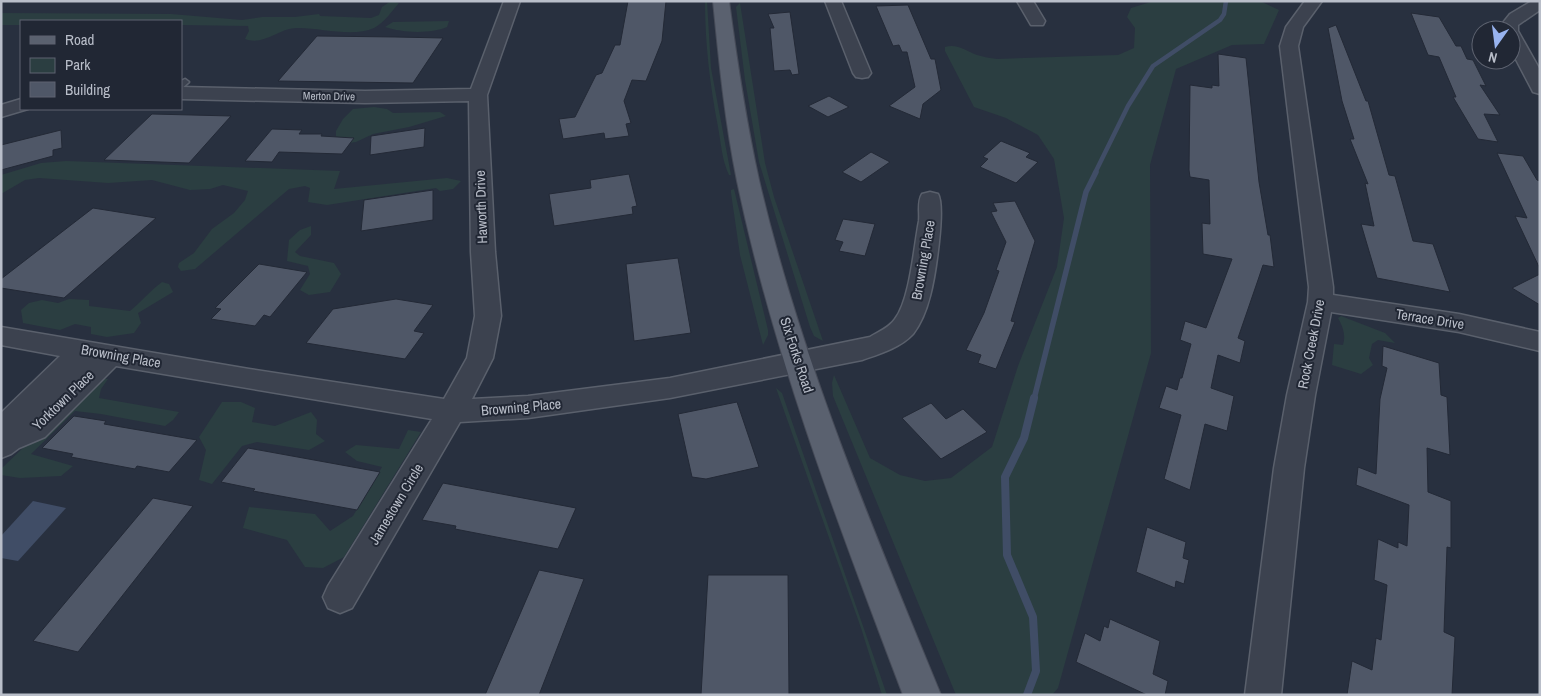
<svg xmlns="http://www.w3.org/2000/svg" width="1541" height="696" viewBox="0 0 1541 696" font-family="'Archivo Narrow',sans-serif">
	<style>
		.green { fill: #2b3e41 }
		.water { fill: #404d66 }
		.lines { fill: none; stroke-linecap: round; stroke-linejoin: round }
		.stream-far2 { stroke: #404d66; stroke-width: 4.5 }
		.stream-far1 { stroke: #404d66; stroke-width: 5.5 }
		.stream { stroke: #404d66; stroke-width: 8 }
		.building { fill: #4f5767; stroke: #232936 }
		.lane-casing { stroke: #5a606c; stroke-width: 3 }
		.street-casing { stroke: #5a606c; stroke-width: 3 }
		.primary-casing { stroke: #464b58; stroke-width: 2 }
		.lane { fill: #3c424f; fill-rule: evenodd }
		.street { fill: #3c424f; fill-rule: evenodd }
		.primary { fill: #5a616f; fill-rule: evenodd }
		.labels { text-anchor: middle; stroke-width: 4; stroke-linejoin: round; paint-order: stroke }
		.far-street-label { font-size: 11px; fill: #b9bec9; stroke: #212734 }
		.street-label { font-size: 14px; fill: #b9bec9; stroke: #212734 }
	</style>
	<rect width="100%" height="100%" fill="#28303f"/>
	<path class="green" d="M391,1L399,3C392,11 384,23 374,28C352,38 319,27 296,28C277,29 264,46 245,39L249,31L248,26L181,25V21H21V25H1V13L171,14L242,20L262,17H295L319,14L320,16L371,18L379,15L382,7Z
		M705,1H707L711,68L731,175H729C722,161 721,143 718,127C710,85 705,44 705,1Z
		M1154,1H1260L1279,10L1264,44L1232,45L1176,69L1150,165L1151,353L1058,688L1052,695H956L833,396L832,383L834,375L870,458L900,475L925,481L951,478L992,447L1018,366L1057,267L1064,218L1054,159L1038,135L1006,118L974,107L945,51V47C957,43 966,51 977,55C983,57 990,58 997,59L1118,55L1134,48L1135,28L1127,17L1131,8Z
		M740,3L765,163L774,197L823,341L814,336L810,327L759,162L745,80L736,7Z
		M449,21L447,27C430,34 403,33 385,27L393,22Z
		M374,107L387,109L393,113L440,112L446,116L409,127L373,134L356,142L343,144L336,136V131L343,119L353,109Z
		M66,161L340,171L334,189L447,178L461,181L453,189L440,191L436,188L327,205L308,202L310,188L305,186L289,189L195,269L181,271L178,267L179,263L194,253L212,229L234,213L245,200L248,191L223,185L210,189L190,190L152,180L108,183L39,178L25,180L1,194V175L41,163Z
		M734,189L768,330V335L763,345L740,255L731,193V190Z
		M311,226V235L295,252L300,256L334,263L341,274L330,292L309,295L300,290L310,274L308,266L287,261L289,240L300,230Z
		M162,282L169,284L173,292L138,313L141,323L134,333L107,337L91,334V327L75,324L60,330L23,323L21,310L29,303L42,300L58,303L69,299L89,300V306L130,311C141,302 150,291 162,282Z
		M1341,316L1385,333L1395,343L1378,340L1372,344L1369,358L1373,365L1361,374L1332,365L1334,344L1343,345C1346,335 1343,327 1338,318Z
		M96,378L108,379L101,389L99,398L179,412L173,420L165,426L101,414L75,411L31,454L73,466L61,476L20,478L1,475L2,468Z
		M776,388L782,393L887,695H882L861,628Z
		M222,402H241L255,408L252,422L275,426L311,412L317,420L316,434L325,441L309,450L257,442L242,446L212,484L199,480L206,450L199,437Z
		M408,430L421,432L344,557L323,568L305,567L287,540L243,528L249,507L315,514L330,531L353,516L382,467L357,461L345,452L356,445L399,449Z"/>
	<path class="water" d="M33,501L66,508L18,561L1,558V536Z"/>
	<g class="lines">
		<path class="stream-far2" d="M1095,173L1128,106L1153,66L1220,20L1224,14L1226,1"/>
		<path class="stream-far1" d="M1034,399L1086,192L1096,172"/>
		<path class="stream" d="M1027,695L1036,671L1033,617L1007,555L1005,477L1024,438L1034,398"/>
	</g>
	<path class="building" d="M628,1H666L662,41L646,81L632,80L624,101L631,123L626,124L629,136L605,139L604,133L563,139L559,119L575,117L596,75L602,73L615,45H620Z
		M908,5L931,59H935L941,90L923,104L920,119L889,106L915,87L907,52H902L899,45L893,46L876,6Z
		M790,12L799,74L792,75L790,70L774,71L770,28H774L768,14Z
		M1411,13L1439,17L1456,46H1461L1467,59L1473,60L1486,86L1480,85L1500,115L1484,114L1498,142L1478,139L1453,97H1456L1439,57L1428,55Z
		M1336,25L1366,101H1368L1389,175L1395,176L1413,241L1433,244L1450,292L1377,278L1361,224L1374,226L1365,183L1368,184L1350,139H1354L1342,101L1328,28Z
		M317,36L396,37L443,38L413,83L278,81Z
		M1218,54L1246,58L1259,182L1268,235H1270L1274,267L1263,265L1258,280L1238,338L1245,341L1240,363L1218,355L1211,388L1234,396L1227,431L1205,424L1190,490L1164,479L1181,415L1159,408L1166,386L1177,390L1180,378H1182L1191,344L1180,340L1185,321L1206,328L1232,259L1203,254L1202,223L1210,224L1209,180L1190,177L1189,170L1190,85L1212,88V85L1219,86Z
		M829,96L849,107L828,117L808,106Z
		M152,114L231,116L189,163L104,160Z
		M425,128L424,147L370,155L371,136Z
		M272,129L302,130L299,134H322L321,136L354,138L342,154L279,152L272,162L245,161Z
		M61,130L62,148L53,150V156L1,170V145Z
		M1001,141L1030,153L1026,157L1038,162L1016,183L980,167L988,159L983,157Z
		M871,152L890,162L861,182L842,172Z
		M1497,153L1523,156L1537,180L1540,181V269L1515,216L1527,218Z
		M629,174L637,206L632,207L633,214L554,226L549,194L591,188L590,180Z
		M433,190V220L361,231L364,200Z
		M1015,201L1035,241L1011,321L1015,322L996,369L978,363L981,355L966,350L984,313L999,271L996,270L1006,242L991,212L997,211L993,203Z
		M93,208L156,218L64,298L1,288V279Z
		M843,219L875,224L865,256L839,251L843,242L835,240Z
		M678,258L691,333L634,341L626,264Z
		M259,264L307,272L270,317L264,315L255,326L211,319L221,309L215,308Z
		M1540,274V305L1512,288Z
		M396,299L433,305L414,331L424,333L405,359L306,343L333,309Z
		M1383,346L1439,363L1441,395L1447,397L1450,455L1427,448L1428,492L1451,501V548L1447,547L1444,632L1455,637L1452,695H1347L1352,661L1372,670L1376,638L1381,640L1387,585L1374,580L1378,539L1398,548V542L1407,546L1409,505L1356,485L1358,467L1376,474L1380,399L1387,368L1382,366Z
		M737,402L759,467L706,479L692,477L678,414Z
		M931,403L946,419L963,409L987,432L941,459L902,418Z
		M74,416L106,421L104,424L197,440L169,472L137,466L135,469L71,457L73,454L42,448Z
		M248,448L380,472L357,510L253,491L255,489L221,482Z
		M443,483L576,508L558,549L455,529L456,526L422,520Z
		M153,498L193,506L78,652L33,641Z
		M1147,527L1186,542L1183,558L1189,560L1184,584L1176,581L1175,588L1136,572Z
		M539,570L584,579L539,695H485Z
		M708,575H788L789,695H701Z
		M1110,619L1160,641L1153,674L1168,681L1165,695H1147L1076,662L1085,633L1100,641L1104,626L1108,628Z"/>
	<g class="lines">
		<defs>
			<path id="lane" d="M185,79L189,82L181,89V81Z"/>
			<path id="street" d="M504,1H520L487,95L495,252L501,316L493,358L472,399L528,396L670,378L870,337C878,332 890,327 895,319C910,300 914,246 919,221C920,212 917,202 922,194L930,192L938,194C946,207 935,278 930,296C927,308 921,324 913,334C900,348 879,354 862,360L670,398L528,418L460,422L352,608L340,613L328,608L323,597L328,586L432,419L116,366L45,437L19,448L11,454L1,458V413L60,356L1,345V327L249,369L444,399L467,358L475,316L471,252L469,101L365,103L181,99V87L365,91L471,89Z
				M825,1H841L871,73L868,77L862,78L856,77L853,73Z
				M1017,1H1033L1045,21L1043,25H1031Z
				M1305,1H1322L1303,27L1298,46L1333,287V295L1459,314L1540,332V351L1459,332L1331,312L1315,395L1304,468L1281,695H1245L1274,468L1287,395L1308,302L1309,287L1280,46L1286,27Z
				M1532,1H1540V10L1518,25V31L1540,70V94L1533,92L1531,88L1511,50V30H1502V24L1510,14Z
				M21,99V109H28L1,117V105Z"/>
			<path id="primary" d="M713,1H729C737,61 746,121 759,180C800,357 872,527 941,695H903C839,526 774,358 737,181C725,122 719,61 713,1Z"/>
		</defs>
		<use href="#lane" class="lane-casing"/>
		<use href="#street" class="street-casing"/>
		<use href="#primary" class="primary-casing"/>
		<use href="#lane" class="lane"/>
		<use href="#street" class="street"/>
		<use href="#primary" class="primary"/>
	</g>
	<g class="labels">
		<g class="far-street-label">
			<text transform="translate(329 96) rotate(1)" y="4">Merton Drive</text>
		</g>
		<g class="street-label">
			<text transform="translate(481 207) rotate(-92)" y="5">Haworth Drive</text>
			<text transform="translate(923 260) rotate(-80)" y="5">Browning Place</text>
			<text transform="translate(1430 319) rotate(9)" y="5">Terrace Drive</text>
			<text transform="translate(1311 344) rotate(-79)" y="5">Rock Creek Drive</text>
			<text transform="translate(797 355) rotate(72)" y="5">Six Forks Road</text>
			<text transform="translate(121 356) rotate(10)" y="5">Browning Place</text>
			<text transform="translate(63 400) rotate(-44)" y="5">Yorktown Place</text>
			<text transform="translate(521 407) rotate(-5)" y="5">Browning Place</text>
			<text transform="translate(396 504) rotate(-59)" y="5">Jamestown Circle</text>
		</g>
	</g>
	<rect width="1541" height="696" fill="none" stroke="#b9bec9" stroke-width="5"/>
	<rect x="20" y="20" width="162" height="90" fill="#212734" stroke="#5e6370"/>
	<rect x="30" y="36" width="25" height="8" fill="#5a616f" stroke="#5e6370"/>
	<text x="65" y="45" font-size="15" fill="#b9bec9">Road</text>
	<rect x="30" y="58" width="25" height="15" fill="#2b3e41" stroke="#5e6370"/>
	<text x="65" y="70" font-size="15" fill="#b9bec9">Park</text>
	<rect x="30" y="82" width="25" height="15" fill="#4f5767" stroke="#5e6370"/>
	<text x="65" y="95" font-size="15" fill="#b9bec9">Building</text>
	<g transform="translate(1496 45) rotate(194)"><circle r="24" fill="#212734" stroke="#5e6370"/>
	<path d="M0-4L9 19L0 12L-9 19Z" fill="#98b3ef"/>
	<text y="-8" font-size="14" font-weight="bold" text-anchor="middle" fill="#b9bec9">N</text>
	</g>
</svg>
